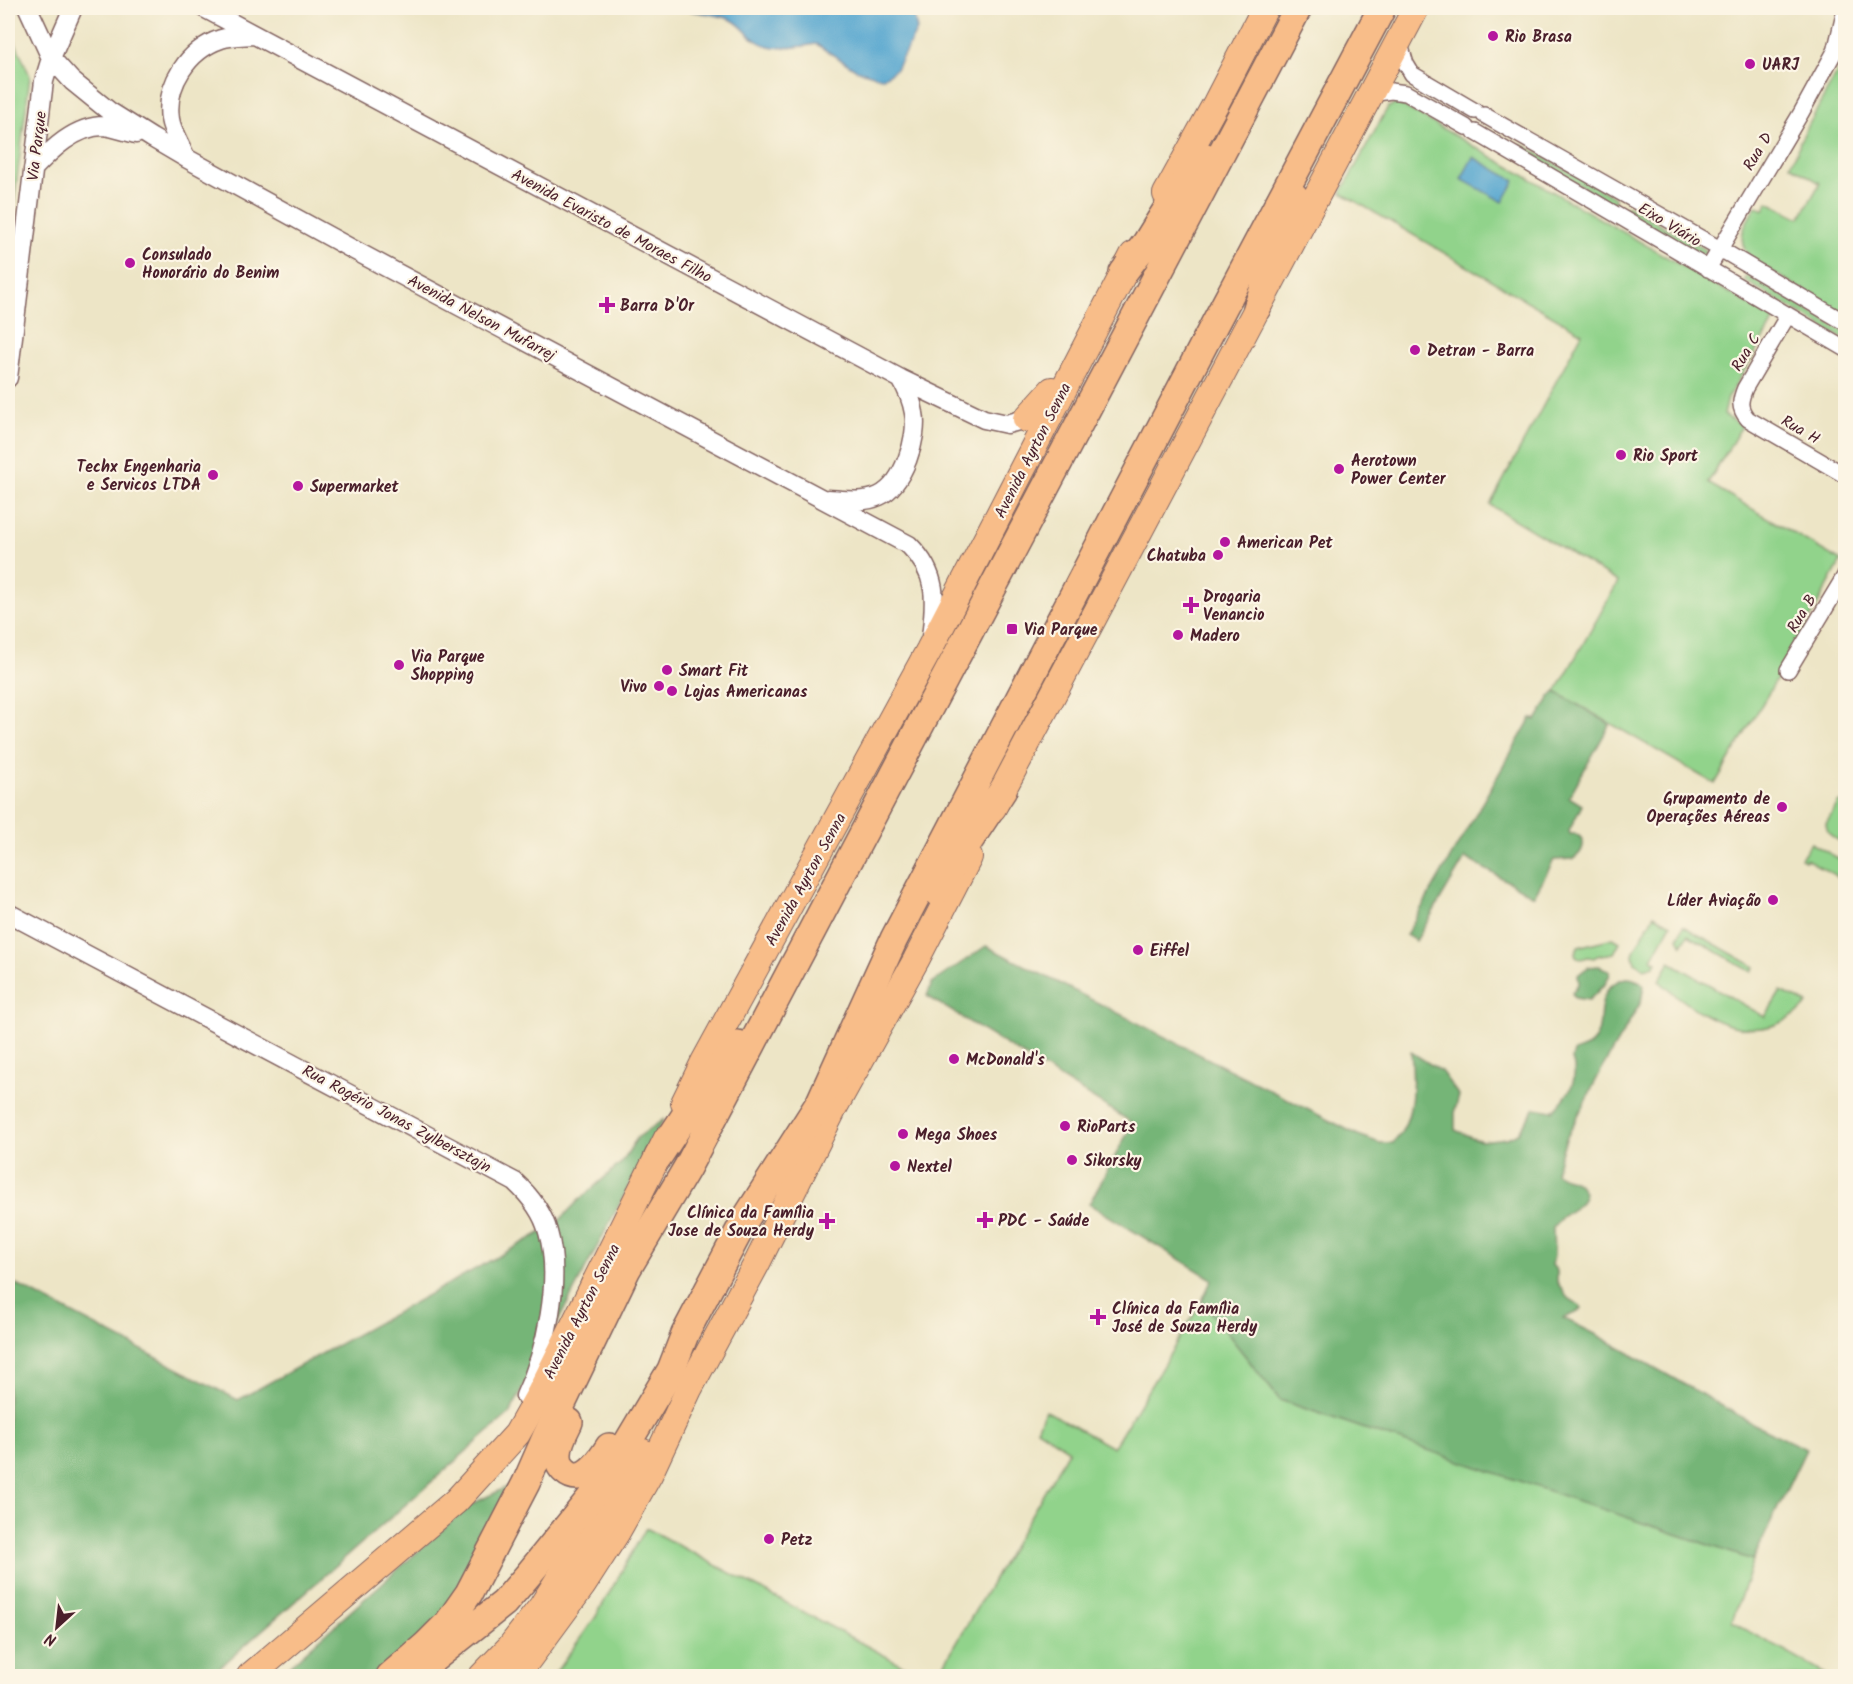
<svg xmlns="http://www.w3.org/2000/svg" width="1853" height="1684" viewBox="0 0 1853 1684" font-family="Kalam,sans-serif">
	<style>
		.green { fill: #91d38b; stroke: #6e795b; stroke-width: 1.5 }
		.forest { fill: #74b577; stroke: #5f6a51; stroke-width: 1.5 }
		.water { fill: #55a6cf; stroke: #50627d; stroke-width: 1.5 }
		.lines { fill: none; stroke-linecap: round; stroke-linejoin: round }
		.minor-casing { stroke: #836461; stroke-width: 18 }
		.tertiary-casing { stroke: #836461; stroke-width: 21 }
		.trunk-casing { stroke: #836461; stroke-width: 28 }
		.motorway-casing { stroke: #836461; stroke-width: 30 }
		.minor { stroke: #fff; stroke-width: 15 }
		.tertiary { stroke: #fff; stroke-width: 18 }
		.trunk { stroke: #f8bd89; stroke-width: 26 }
		.motorway { stroke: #f8bd89; stroke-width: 27 }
		.poi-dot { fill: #b5179e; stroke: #fcf5e5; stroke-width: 2 }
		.labels { text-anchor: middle; stroke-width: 4.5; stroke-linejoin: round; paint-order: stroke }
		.poi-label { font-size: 16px; font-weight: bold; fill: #4a1f2b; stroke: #fcf5e5; text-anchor: start }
		.street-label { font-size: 16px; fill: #4a1f2b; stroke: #fcf5e5 }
	</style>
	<rect width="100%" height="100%" fill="#fcf5e5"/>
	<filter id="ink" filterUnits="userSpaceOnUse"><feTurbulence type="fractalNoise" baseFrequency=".0167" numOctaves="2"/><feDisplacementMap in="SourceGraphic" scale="12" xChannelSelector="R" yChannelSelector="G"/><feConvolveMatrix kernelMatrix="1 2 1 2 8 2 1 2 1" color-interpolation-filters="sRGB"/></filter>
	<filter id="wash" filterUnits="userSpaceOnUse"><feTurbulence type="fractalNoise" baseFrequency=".008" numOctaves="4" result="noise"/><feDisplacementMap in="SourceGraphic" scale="24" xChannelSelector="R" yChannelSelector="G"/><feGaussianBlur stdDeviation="1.35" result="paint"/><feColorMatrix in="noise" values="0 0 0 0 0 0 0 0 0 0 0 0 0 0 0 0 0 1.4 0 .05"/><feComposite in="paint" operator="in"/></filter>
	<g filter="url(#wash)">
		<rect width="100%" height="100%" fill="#ede5c6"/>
		<path class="green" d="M10,30L30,76L8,250V41Z
			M1845,58V315L1752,260C1734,240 1744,225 1756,206L1764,210L1768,202L1800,218L1820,183L1790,165L1798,150L1800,141Z
			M1398,103L1775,319L1728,398L1724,415L1742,426L1708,483L1841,561L1784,667L1715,784L1556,692L1618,582L1490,505L1582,333L1341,193L1388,107Z
			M1521,144L1614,197L1615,199L1614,203L1612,204L1518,149Z
			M1628,206L1704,249L1706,253L1701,255L1625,211L1626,207Z
			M1748,276L1845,332V340L1745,281L1746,277Z
			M1845,800H1846L1845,844C1836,839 1827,836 1826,824L1838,803Z
			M1811,843L1845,862V881L1806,859L1805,861L1801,858Z
			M1654,915L1671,924L1652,959L1657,962L1654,966L1644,969L1635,962L1633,955L1634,951Z
			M1683,926L1755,967L1752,972L1688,935L1682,945L1678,938Z
			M1613,938L1620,942L1614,953L1597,956L1594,958L1588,957L1581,959L1576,956L1575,953L1578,947Z
			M1670,962L1765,1017L1781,991L1808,1004C1757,1053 1703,1020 1659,981Z
			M1202,1301L1280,1400L1753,1560L1732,1622L1829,1676H937L1069,1450L1037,1429L1045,1410L1113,1448Z
			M646,1528L923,1676H553L595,1618Z"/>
		<path class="forest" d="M1556,692L1610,724L1569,797L1582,805L1569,831L1570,834H1576C1588,841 1583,853 1573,859L1554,860L1534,896L1465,858L1416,941L1406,935L1531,718L1536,720L1550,697Z
			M986,946L1358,1135L1380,1143H1393C1415,1122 1414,1080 1411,1052L1441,1071L1459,1096L1455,1110V1130L1481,1141L1507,1138L1518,1133L1535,1108L1553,1111C1568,1096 1580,1080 1572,1059L1574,1052C1582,1049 1589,1048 1594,1041C1605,1025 1595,1004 1610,987C1615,982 1620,979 1627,978C1634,978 1639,980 1644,985L1641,1002L1605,1063L1566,1139L1559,1159L1556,1173C1562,1179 1571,1178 1578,1184C1595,1199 1572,1209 1562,1217C1559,1220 1556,1224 1553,1228L1554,1256L1552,1265L1557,1271V1282C1560,1286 1563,1291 1565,1295C1569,1300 1577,1301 1581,1308L1578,1312L1563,1318L1599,1336L1752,1423L1806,1449L1753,1560L1280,1400L1202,1301L1212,1279L1089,1204L1133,1123L927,996L932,983Z
			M1599,966L1608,970L1610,974L1606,983L1589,1000L1575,998L1572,993L1579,983L1578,975L1588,967Z
			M664,1119L510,1413L210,1676H8V1280L238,1400L555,1225L578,1201L622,1162L637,1138Z
			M509,1486L475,1582L423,1676H278L470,1505Z"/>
		<path class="water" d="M687,8H909L913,10L917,30L896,69L883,78L857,70L816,44C798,47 773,52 757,41C748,36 742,25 732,20C722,15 703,13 691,11Z
			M1473,157L1515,181L1503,202L1461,179Z"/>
	</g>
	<g filter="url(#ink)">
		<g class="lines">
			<defs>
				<path id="minor" d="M1399,41L1406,64L1412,74L1475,111
					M1836,48L1845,10
					M1370,94L1391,91L1406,93L1466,127
					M1484,115L1720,249L1846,323
					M1475,132L1846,349
					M1708,269L1801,113L1835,51L1846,37
					M1788,315L1745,388C1740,400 1738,408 1748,419L1846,476
					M1788,670L1846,574"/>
				<path id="tertiary" d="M28,8L51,58L72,81L109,111L152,138L186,158L352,249L909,545C938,574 936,599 931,637
					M204,8L901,379L984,419L1007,424L1026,419
					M186,158C181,146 172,132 170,119C165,85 188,50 221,39C231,36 243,36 254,35
					M33,169C51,150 75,126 104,126C114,127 126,132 136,134
					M8,378L44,81L51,58L73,8
					M828,499C845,500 864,503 879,496C903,485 919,437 914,413C912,401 907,389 901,379
					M8,913L515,1182C529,1195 543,1213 548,1232C562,1280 546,1352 525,1396"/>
				<path id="trunk" d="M1166,194L1216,103L1265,8
					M1026,419L1052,390
					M993,808L1416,8
					M684,1103L704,1062L929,650L1133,255
					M250,1676L456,1501L517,1434L539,1395L667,1138
					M482,1676L510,1647L542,1606L577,1550L621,1488L643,1452
					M516,1676L583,1585L617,1532L649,1475L689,1389L757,1263L834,1108L916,960L969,857"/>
				<path id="motorway" d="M1123,273L1146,243L1180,188L1206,157
					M1257,308L1295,197
					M936,891L1003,790
					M658,1157L700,1093L738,1044
					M568,1356L595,1284
					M569,1422C564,1432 558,1443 558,1454C558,1461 560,1467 565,1471C583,1487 601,1460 609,1447
					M390,1676L426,1645L448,1623L469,1593L526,1483L547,1435L627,1269L687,1168L1298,8
					M412,1676L504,1603L528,1575L593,1495L619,1457L671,1370L685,1334L746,1218L820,1102L894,939L1214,325L1382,8"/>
			</defs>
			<use href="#minor" class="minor-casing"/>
			<use href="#tertiary" class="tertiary-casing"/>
			<use href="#trunk" class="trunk-casing"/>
			<use href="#motorway" class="motorway-casing"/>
			<use href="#minor" class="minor"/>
			<use href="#tertiary" class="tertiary"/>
			<use href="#trunk" class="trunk"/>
			<use href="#motorway" class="motorway"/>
		</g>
	</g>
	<g class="poi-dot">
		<circle cx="1493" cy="36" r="6"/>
		<circle cx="1750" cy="64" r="6"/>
		<circle cx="130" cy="263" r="6"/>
		<path d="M604 296h6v6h6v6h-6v6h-6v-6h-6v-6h6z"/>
		<circle cx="1415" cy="350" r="6"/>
		<circle cx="1621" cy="455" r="6"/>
		<circle cx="1339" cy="469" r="6"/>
		<circle cx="213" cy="475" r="6"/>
		<circle cx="298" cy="486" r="6"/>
		<circle cx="1225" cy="542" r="6"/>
		<circle cx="1218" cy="555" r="6"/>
		<path d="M1188 596h6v6h6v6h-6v6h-6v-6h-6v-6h6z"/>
		<rect x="1006" y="623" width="12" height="12" rx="3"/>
		<circle cx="1178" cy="635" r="6"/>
		<circle cx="399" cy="665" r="6"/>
		<circle cx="667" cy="670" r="6"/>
		<circle cx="659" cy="686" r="6"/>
		<circle cx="672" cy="691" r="6"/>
		<circle cx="1782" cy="807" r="6"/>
		<circle cx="1773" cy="900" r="6"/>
		<circle cx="1138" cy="950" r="6"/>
		<circle cx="954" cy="1059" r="6"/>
		<circle cx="1065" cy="1126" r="6"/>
		<circle cx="903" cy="1134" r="6"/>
		<circle cx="1072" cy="1160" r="6"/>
		<circle cx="895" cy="1166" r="6"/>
		<path d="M982 1211h6v6h6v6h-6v6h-6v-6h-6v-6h6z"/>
		<path d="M824 1212h6v6h6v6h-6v6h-6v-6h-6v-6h6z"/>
		<path d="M1095 1308h6v6h6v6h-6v6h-6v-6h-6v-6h6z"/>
		<circle cx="769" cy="1539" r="6"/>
	</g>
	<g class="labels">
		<g class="poi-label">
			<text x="1505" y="42">Rio Brasa</text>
			<text x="1762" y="70">UARJ</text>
			<text x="142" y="260">Consulado<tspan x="142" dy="18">Honorário do Benim</tspan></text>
			<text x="620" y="311">Barra D'Or</text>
			<text x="1427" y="356">Detran - Barra</text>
			<text x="1633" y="461">Rio Sport</text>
			<text x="1351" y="466">Aerotown<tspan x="1351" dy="18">Power Center</tspan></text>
			<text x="201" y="472" text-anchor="end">Techx Engenharia<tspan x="201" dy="18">e Servicos LTDA</tspan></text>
			<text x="310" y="492">Supermarket</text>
			<text x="1237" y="548">American Pet</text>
			<text x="1206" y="561" text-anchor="end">Chatuba</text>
			<text x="1203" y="602">Drogaria<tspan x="1203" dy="18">Venancio</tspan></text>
			<text x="1024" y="635">Via Parque</text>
			<text x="1190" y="641">Madero</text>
			<text x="411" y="662">Via Parque<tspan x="411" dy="18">Shopping</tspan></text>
			<text x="679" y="676">Smart Fit</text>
			<text x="647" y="692" text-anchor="end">Vivo</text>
			<text x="684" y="697">Lojas Americanas</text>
			<text x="1770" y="804" text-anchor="end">Grupamento de<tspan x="1770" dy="18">Operações Aéreas</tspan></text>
			<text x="1761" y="906" text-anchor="end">Líder Aviação</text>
			<text x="1150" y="956">Eiffel</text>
			<text x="966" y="1065">McDonald's</text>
			<text x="1077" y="1132">RioParts</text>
			<text x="915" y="1140">Mega Shoes</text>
			<text x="1084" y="1166">Sikorsky</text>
			<text x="907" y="1172">Nextel</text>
			<text x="814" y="1218" text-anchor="end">Clínica da Família<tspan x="814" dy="18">Jose de Souza Herdy</tspan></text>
			<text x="998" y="1226">PDC - Saúde</text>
			<text x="1112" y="1314">Clínica da Família<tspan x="1112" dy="18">José de Souza Herdy</tspan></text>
			<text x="781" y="1545">Petz</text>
		</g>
		<g class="street-label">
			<text transform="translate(36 146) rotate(-83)" y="6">Via Parque</text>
			<text transform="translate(1757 151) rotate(-59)" y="6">Rua D</text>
			<text transform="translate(1670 224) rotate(31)" y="6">Eixo Viário</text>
			<text transform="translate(612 225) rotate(28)" y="6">Avenida Evaristo de Moraes Filho</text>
			<text transform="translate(482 317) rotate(28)" y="6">Avenida Nelson Mufarrej</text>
			<text transform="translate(1745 352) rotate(-59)" y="6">Rua C</text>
			<text transform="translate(1801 429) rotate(30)" y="6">Rua H</text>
			<text transform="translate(1032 450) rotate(-63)" y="6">Avenida Ayrton Senna</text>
			<text transform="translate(1801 613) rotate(-59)" y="6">Rua B</text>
			<text transform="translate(805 879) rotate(-61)" y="6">Avenida Ayrton Senna</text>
			<text transform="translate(397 1118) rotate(28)" y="6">Rua Rogério Jonas Zylbersztajn</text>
			<text transform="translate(581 1311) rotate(-63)" y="6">Avenida Ayrton Senna</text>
		</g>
	</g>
	<rect width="1853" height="1684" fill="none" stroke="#fcf5e5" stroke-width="30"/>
	<g transform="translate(57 1627) rotate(207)" stroke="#fcf5e5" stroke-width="4.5" paint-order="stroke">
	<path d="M0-4.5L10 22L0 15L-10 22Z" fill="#4a1f2b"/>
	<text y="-9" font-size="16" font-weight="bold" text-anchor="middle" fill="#4a1f2b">N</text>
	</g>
</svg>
